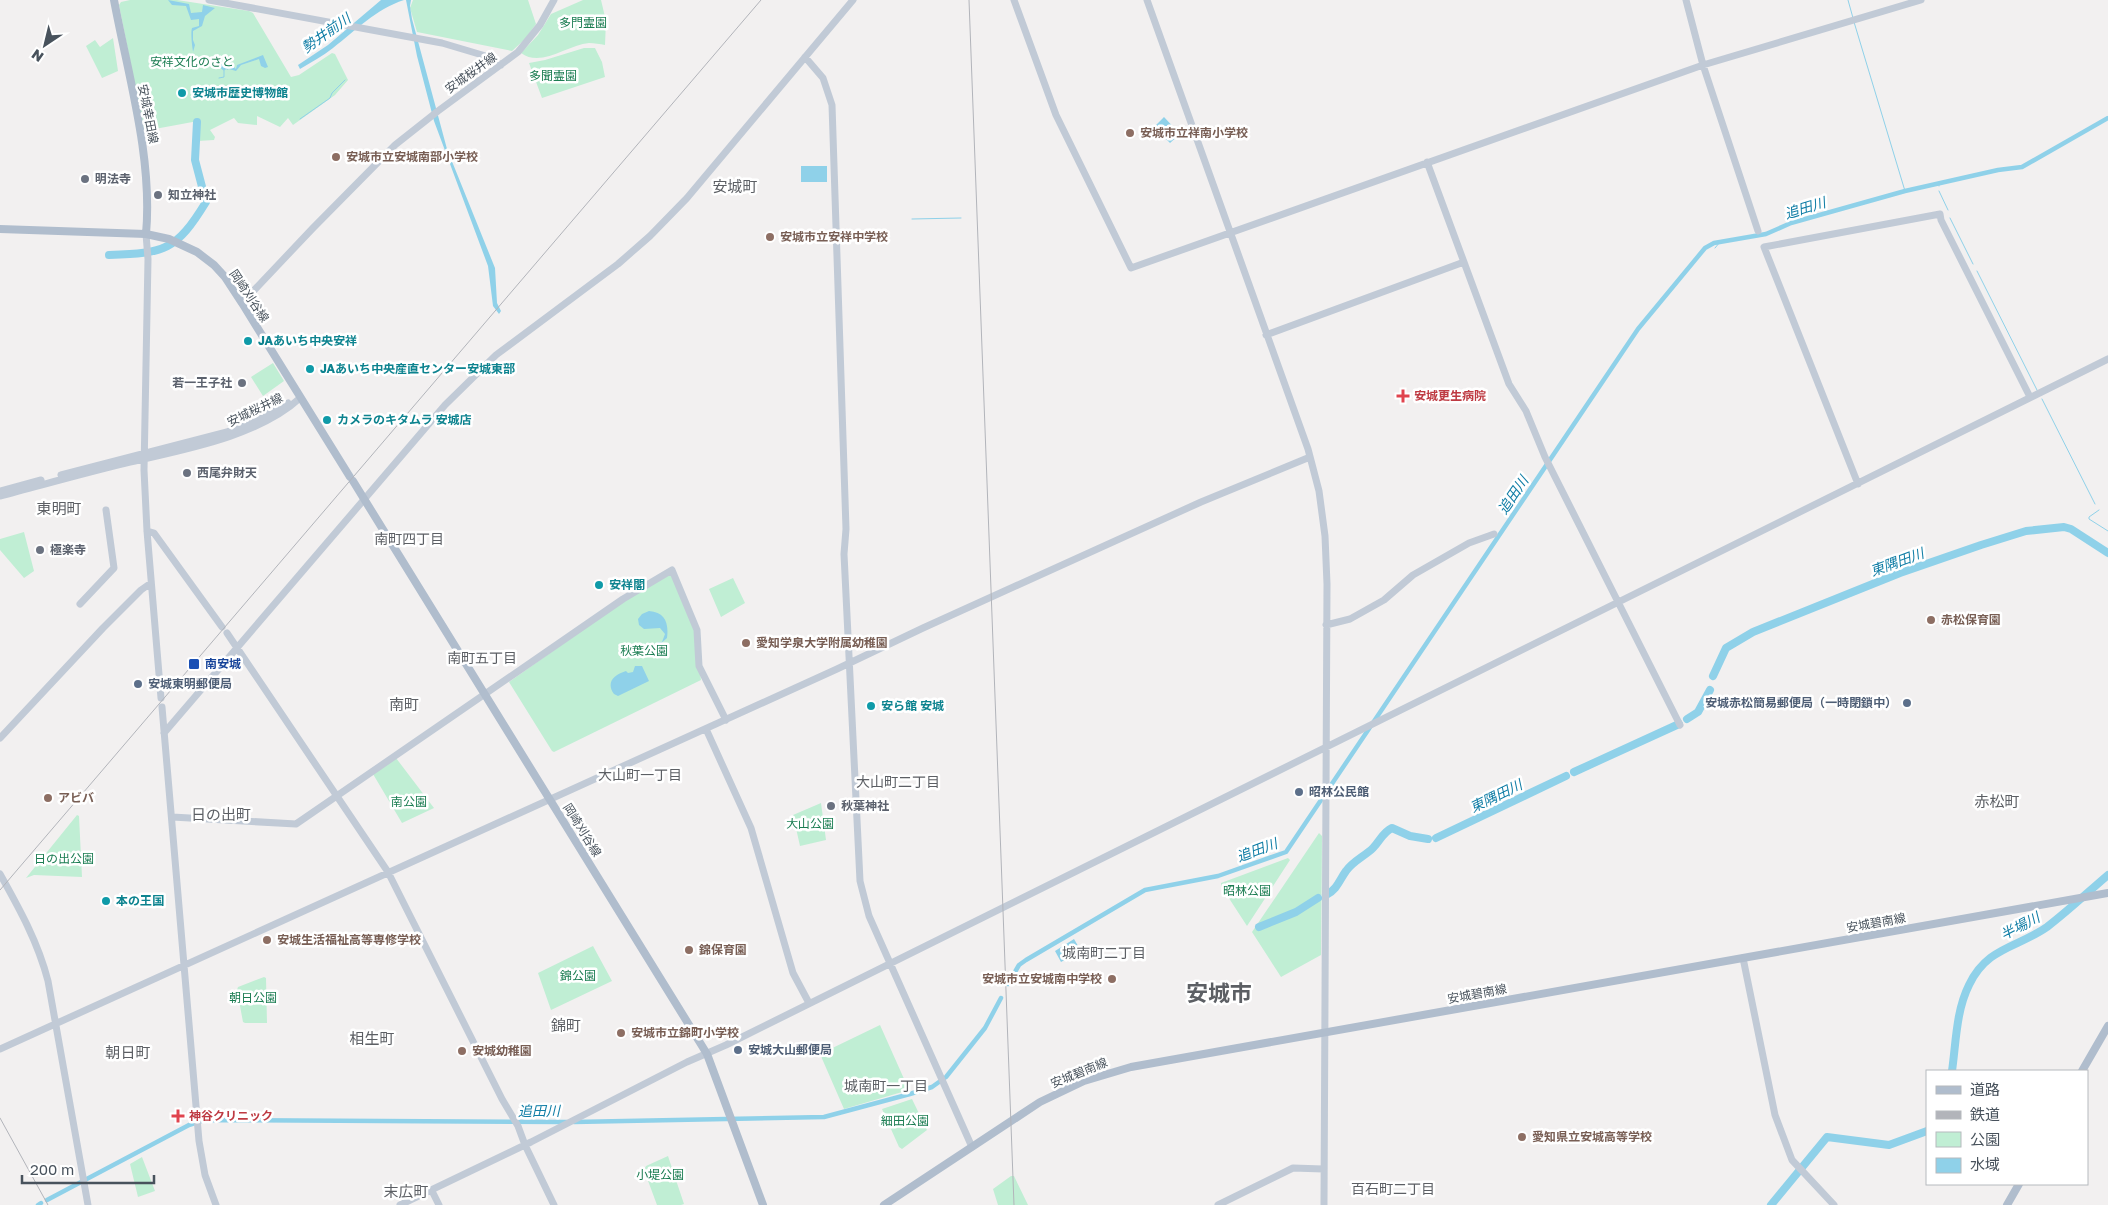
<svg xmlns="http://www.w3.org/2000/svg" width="2108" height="1205" viewBox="0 0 2108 1205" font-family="'Golos Text','Noto Sans JP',sans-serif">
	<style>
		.green { fill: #c0eed4 }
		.water { fill: #8fd1e9 }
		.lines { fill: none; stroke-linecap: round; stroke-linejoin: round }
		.stream { stroke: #8fd1e9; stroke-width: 1 }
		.canal { stroke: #8fd1e9; stroke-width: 4.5 }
		.river { stroke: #8fd1e9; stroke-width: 8 }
		.secondary { stroke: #c1cad6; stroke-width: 7 }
		.primary { stroke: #b0bdcd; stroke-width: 8 }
		.rail { stroke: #b2b4ba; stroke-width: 1 }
		.culture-dot { fill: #0f9aa8; stroke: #fff; stroke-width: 2 }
		.education-dot { fill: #8d6e63; stroke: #fff; stroke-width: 2 }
		.worship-dot { fill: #6b7280; stroke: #fff; stroke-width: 2 }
		.health-dot { fill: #e0444e; stroke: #fff; stroke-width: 2 }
		.transit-dot { fill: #1a4fb4; stroke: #fff; stroke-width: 2 }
		.service-dot { fill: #5c6f8a; stroke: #fff; stroke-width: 2 }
		.labels { text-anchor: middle; stroke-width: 5; stroke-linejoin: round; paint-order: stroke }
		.park-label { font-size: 12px; fill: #1a7c51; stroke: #fff }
		.street-label { font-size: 12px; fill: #48525c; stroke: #fff }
		.culture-label { font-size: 12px; font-weight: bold; fill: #0d838f; stroke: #fff; text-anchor: start }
		.education-label { font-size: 12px; font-weight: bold; fill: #785e54; stroke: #fff; text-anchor: start }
		.worship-label { font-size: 12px; font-weight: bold; fill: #5b616d; stroke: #fff; text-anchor: start }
		.health-label { font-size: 12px; font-weight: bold; fill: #be3a42; stroke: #fff; text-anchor: start }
		.transit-label { font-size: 12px; font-weight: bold; fill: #164399; stroke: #fff; text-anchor: start }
		.service-label { font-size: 12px; font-weight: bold; fill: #4e5e75; stroke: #fff; text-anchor: start }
		.water-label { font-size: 14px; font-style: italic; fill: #117ea6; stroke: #fff }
		.neighbourhood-label { font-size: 14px; fill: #5c5f64; stroke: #fff }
		.quarter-label { font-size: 15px; fill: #5c5f64; stroke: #fff }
		.town-label { font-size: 22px; font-weight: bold; fill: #5c5f64; stroke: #fff }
	</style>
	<rect width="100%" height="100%" fill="#f2f0f0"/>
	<path class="green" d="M130,0H177L249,11L253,13L291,77L299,75L332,53L335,54L348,80L335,95L293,125L288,118L280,127L257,116V125L238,123L234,118L210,130L215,137L214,140L198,141V121L144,131L119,5L121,2Z
		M413,0H528L536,24L525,39L512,51L417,32L410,8Z
		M583,0H601L606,21L605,45C600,44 594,43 589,43C567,45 541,68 521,53L538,35L551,14Z
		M113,38L118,71L102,78L86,46L95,40L100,47Z
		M584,48H595L602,62L605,77L542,98L529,63L545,60Z
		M273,363L284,381L263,396L251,377Z
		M24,532L34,571L24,578L0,550V539Z
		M669,575H671L695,630L701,680L554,752L552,751L509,682L625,600Z
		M733,578L745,603L721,617L709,589Z
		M396,758L434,808L402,823L373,774Z
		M821,803L826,840L800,846L793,815Z
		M77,815L79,816L82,877L34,875L26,878Z
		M1319,833L1322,836L1321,955L1281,977L1252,932Z
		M1288,858L1290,860L1247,926L1221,886V883Z
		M593,946L612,981L551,1010L538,973Z
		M264,977L266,978L267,1023H245L243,1022L237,990L238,987Z
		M880,1025L909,1090L844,1109L820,1054Z
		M912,1099L927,1130L902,1149L899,1147L882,1109Z
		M668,1156L684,1204L681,1205H657L644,1170L646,1166Z
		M142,1157L155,1191L138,1197L130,1164Z
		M1011,1176H1014L1028,1205H998L993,1189Z"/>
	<path class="water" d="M168,0L189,4L191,13L202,12L203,5L215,8L205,16L202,26L193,31V40L195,45L193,52L198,63H206L213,60L221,64L228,63L229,66H233L236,69L237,65L263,55L268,67L265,68L261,66L259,59L241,65L236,71L229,69V67L228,70L226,69L224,71L213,61L206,65L197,64C193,59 190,34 192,28L199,26V19L191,20L186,6L172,5Z
		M381,0H404C376,9 356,30 333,48C323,56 311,62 300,69L298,65L328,45Z
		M406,0H411L410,6L412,19L447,149L495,268L497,303L501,311L499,314L493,306L488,266L434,121L417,56Z
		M1164,117L1180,134L1170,143L1154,127Z
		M801,166H827V182H801Z
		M649,611C665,612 669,623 667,638L657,647L655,653L654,647L656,643L662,642L665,634L660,628L644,629L639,625L638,619L642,614Z
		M635,666H642L649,681L618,696L614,694C606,683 613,675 626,671L628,673L633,672Z
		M1074,939L1081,951L1061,962L1055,951Z"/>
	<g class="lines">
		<path class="stream" d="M1848,0L1853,18
			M1854,22L1905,191
			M219,78L224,77V71
			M300,119L330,98L332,93L345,80
			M1939,184V186
			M1939,191L1948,210
			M1950,218L1973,264
			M912,219L961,218
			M1715,248L1720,242
			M1977,271L2038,392
			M2042,399L2095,504
			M2099,510L2089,517V519L2108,531"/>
		<path class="canal" d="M1008,984L1019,965L1026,960L1145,890L1218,876L1286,852L1638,329L1705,248L1714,243L1766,234L1791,223L1905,191L1998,170L2022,167L2108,118
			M574,1122L824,1117L910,1094L932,1087L946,1077L985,1028L1001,998
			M47,1200L189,1125L204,1120L567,1122
			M38,1205L41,1203"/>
		<path class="river" d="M109,255C165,253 176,251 206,202L195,160L197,122
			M1713,676L1726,648L1753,632L1900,573L1981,545L2026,531L2064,527L2071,529L2108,553
			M1687,719L1698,712L1710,690
			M1574,772L1679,724
			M1436,838L1566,776
			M1326,895C1337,890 1340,879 1346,871C1353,861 1365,856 1373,848C1380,841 1383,832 1392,828L1410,836L1428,839
			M1259,927L1296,912L1318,898
			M1952,1071C1956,1043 1956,1011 1969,985C1987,947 2017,948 2047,927C2068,911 2088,892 2108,875
			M1771,1205L1827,1137L1889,1145L1927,1131"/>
		<path class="secondary" d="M209,0L442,43L489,57L501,65
			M1014,0L1056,115L1131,268L1703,65L1921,0
			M1147,0L1308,449L1319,491L1325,536L1327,584L1324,1205
			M1686,0L1703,65L1758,231
			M805,57L823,78L832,105L846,529L844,554L860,881L869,916L972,1147
			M1427,162L1509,384L1526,411L1545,457L1680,725
			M146,234L148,259L144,470L147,531L161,698
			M242,303L313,228L395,145L438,111L518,52L540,25L554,0
			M1266,335L1464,262
			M61,475L227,432L260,418L288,403
			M1858,484L1764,247L1940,214L1941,220L2030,397
			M0,491L41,480
			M0,496C42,485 84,473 126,463C181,450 258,437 300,398
			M147,531L154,533L222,627
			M80,604L114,568L106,510
			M1326,625L1350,619L1384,600L1413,575L1469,543L1494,534
			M227,633L388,872L502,1099L518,1126L525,1145L554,1205
			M162,707L199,1141L205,1175L216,1205
			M706,729L751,828L793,973L809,1003
			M164,733L445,405L496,355L618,264L650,236L687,198L853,0
			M0,738L103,628L141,590L151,583
			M172,817L296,824L623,599L672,570L697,630L699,666L726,720
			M0,874C19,908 38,942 48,981L88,1205
			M1743,958L1775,1115L1792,1160L1834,1205
			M0,1049L837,669L923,628L1201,502L1310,457
			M432,1191L439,1205
			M400,1205L531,1142L687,1062L726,1045L2108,359
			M1218,1205L1293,1168L1323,1169"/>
		<path class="primary" d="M114,0C128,75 153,158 146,234
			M0,229L146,234L169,239L197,252L214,265L225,277L242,303L350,477
			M353,481L707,1054L763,1205
			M2082,1071L2108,1026
			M884,1205L1040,1102L1084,1081L1131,1067L2108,893
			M2007,1205L2019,1184"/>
		<path class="rail" d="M969,0L1014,1205
			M0,890L761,0
			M0,1118L48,1205"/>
	</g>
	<g class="culture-dot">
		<circle cx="182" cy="93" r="5"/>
		<circle cx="248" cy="341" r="5"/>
		<circle cx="310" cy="369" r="5"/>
		<circle cx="327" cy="420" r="5"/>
		<circle cx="599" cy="585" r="5"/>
		<circle cx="871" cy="706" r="5"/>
		<circle cx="106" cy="901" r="5"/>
	</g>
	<g class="education-dot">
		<circle cx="1130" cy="133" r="5"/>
		<circle cx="336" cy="157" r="5"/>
		<circle cx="770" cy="237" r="5"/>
		<circle cx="1931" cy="620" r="5"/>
		<circle cx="746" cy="643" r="5"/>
		<circle cx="48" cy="798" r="5"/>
		<circle cx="267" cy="940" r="5"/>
		<circle cx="689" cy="950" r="5"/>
		<circle cx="1112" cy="979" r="5"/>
		<circle cx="621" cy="1033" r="5"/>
		<circle cx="462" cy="1051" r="5"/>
		<circle cx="1522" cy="1137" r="5"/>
	</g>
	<g class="worship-dot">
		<circle cx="85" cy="179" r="5"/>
		<circle cx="158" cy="195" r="5"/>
		<circle cx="242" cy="383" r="5"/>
		<circle cx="187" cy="473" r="5"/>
		<circle cx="40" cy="550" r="5"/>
		<circle cx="831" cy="806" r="5"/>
	</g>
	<g class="health-dot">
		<path d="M1400.5 388.5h5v5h5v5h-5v5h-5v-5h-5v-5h5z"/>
		<path d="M175.5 1108.5h5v5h5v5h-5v5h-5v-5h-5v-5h5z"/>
	</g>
	<rect class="transit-dot" x="188" y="658" width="12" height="12" rx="2.5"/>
	<g class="service-dot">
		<circle cx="138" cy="684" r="5"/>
		<circle cx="1907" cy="703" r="5"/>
		<circle cx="1299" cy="792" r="5"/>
		<circle cx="738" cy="1050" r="5"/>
	</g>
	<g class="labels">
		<g class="park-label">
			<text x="583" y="27">多門霊園</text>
			<text x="192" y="66">安祥文化のさと</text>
			<text x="553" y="80">多聞霊園</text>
			<text x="644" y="655">秋葉公園</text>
			<text x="409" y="806">南公園</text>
			<text x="810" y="828">大山公園</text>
			<text x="64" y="863">日の出公園</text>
			<text x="1247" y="895">昭林公園</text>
			<text x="578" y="980">錦公園</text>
			<text x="253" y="1002">朝日公園</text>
			<text x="905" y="1125">細田公園</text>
			<text x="660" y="1179">小堤公園</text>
		</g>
		<g class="street-label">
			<text transform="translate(471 73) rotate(-36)" y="4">安城桜井線</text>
			<text transform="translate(148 114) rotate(79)" y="4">安城幸田線</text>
			<text transform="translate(249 296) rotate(56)" y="4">岡崎刈谷線</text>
			<text transform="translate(255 410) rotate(-26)" y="4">安城桜井線</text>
			<text transform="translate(582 830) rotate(58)" y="4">岡崎刈谷線</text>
			<text transform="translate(1876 923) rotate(-10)" y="4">安城碧南線</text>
			<text transform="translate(1477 994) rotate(-10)" y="4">安城碧南線</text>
			<text transform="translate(1079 1073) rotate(-22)" y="4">安城碧南線</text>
		</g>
		<g class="culture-label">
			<text x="192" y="97">安城市歴史博物館</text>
			<text x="258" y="345">JAあいち中央安祥</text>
			<text x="320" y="373">JAあいち中央産直センター安城東部</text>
			<text x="337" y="424">カメラのキタムラ 安城店</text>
			<text x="609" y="589">安祥閣</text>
			<text x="881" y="710">安ら館 安城</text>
			<text x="116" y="905">本の王国</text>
		</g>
		<g class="education-label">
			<text x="1140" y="137">安城市立祥南小学校</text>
			<text x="346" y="161">安城市立安城南部小学校</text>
			<text x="780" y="241">安城市立安祥中学校</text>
			<text x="1941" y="624">赤松保育園</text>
			<text x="756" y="647">愛知学泉大学附属幼稚園</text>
			<text x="58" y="802">アビバ</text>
			<text x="277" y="944">安城生活福祉高等専修学校</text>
			<text x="699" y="954">錦保育園</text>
			<text x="1102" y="983" text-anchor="end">安城市立安城南中学校</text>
			<text x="631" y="1037">安城市立錦町小学校</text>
			<text x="472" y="1055">安城幼稚園</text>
			<text x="1532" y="1141">愛知県立安城高等学校</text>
		</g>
		<g class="worship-label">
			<text x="95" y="183">明法寺</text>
			<text x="168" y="199">知立神社</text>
			<text x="232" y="387" text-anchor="end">若一王子社</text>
			<text x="197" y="477">西尾弁財天</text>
			<text x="50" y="554">極楽寺</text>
			<text x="841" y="810">秋葉神社</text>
		</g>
		<g class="health-label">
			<text x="1414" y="400">安城更生病院</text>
			<text x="189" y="1120">神谷クリニック</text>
		</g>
		<g class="transit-label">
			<text x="205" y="668">南安城</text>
		</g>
		<g class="service-label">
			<text x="148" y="688">安城東明郵便局</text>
			<text x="1897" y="707" text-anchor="end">安城赤松簡易郵便局（一時閉鎖中）</text>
			<text x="1309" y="796">昭林公民館</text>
			<text x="748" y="1054">安城大山郵便局</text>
		</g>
		<g class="water-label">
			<text transform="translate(326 33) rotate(-35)" y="5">勢井前川</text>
			<text transform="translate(1805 208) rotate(-17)" y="5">追田川</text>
			<text transform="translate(1513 495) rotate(-56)" y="5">追田川</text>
			<text transform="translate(1897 562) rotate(-20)" y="5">東隅田川</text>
			<text transform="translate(1496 796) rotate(-26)" y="5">東隅田川</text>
			<text transform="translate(1257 850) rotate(-20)" y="5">追田川</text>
			<text transform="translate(2020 926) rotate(-28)" y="5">半場川</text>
			<text transform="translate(539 1111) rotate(-1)" y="5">追田川</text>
		</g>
		<g class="neighbourhood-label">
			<text x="409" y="544">南町四丁目</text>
			<text x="482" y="663">南町五丁目</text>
			<text x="640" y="780">大山町一丁目</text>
			<text x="898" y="787">大山町二丁目</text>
			<text x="1104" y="958">城南町二丁目</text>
			<text x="886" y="1091">城南町一丁目</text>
			<text x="1393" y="1194">百石町二丁目</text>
		</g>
		<g class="quarter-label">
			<text x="735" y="192">安城町</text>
			<text x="59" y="514">東明町</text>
			<text x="404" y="710">南町</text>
			<text x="1997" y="807">赤松町</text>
			<text x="221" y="820">日の出町</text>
			<text x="566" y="1031">錦町</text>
			<text x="372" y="1044">相生町</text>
			<text x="128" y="1058">朝日町</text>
			<text x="406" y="1197">末広町</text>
		</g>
		<g class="town-label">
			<text x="1219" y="1001">安城市</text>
		</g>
	</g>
	<rect x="1926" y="1070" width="162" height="115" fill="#ffffff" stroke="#b6babe"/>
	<rect x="1936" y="1086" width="25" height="8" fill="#b0bdcd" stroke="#b6babe"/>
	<text x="1970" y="1095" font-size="15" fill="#48525c">道路</text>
	<rect x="1936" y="1111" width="25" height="8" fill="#b2b4ba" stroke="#b6babe"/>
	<text x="1970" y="1120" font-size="15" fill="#48525c">鉄道</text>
	<rect x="1936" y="1132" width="25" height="15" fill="#c0eed4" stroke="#b6babe"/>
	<text x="1970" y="1145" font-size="15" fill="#48525c">公園</text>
	<rect x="1936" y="1158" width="25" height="15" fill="#8fd1e9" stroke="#b6babe"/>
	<text x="1970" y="1170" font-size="15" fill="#48525c">水域</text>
	<g transform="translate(45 45) rotate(215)" stroke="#ffffff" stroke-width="4" paint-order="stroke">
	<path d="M0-4L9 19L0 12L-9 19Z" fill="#48525c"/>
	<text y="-8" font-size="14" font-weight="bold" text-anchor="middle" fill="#48525c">N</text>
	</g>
	<path d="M22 1175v8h132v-8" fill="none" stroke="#48525c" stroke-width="2.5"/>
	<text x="30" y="1175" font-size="15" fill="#48525c" stroke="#ffffff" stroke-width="4" paint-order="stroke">200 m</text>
</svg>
